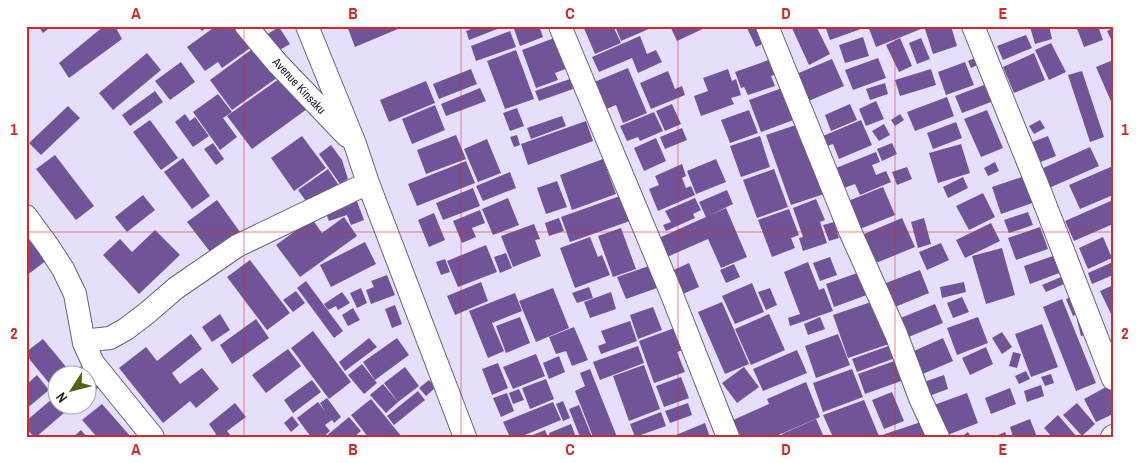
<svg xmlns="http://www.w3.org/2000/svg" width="1139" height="463" viewBox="0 0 1139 463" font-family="'Archivo Narrow',sans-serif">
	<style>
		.building { fill: #715498 }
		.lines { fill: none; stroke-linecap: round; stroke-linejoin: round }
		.minor-casing { stroke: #68627b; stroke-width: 24 }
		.minor { stroke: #fff; stroke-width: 22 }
		.grid { fill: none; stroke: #d62828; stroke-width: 1; stroke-opacity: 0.55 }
		.labels { text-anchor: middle; stroke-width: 5; stroke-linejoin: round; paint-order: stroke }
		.street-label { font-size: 12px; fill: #23202b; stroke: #fff }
		.neatline { fill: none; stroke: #d62828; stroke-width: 2 }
		.grid-label { font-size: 16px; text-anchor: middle; font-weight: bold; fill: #d62828 }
	</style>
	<rect width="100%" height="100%" fill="#e5dffc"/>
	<path class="building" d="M38,26H52L43,33Z
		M104,26H115L122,39L69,78L59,63Z
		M198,26H208L202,31Z
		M216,26H238L253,46L222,68L218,62L205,71L187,47Z
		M347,26H405L355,47Z
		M479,26H505L469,40L466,31Z
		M513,26H539L543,37L520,46Z
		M583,26H613L621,43L595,54Z
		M615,26H650L651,28L621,41Z
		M670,26H709L677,41Z
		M752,26H759L766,42L756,47L747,28Z
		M791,26H816L830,54L809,65Z
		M825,26H860L861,29L830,40Z
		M868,26H920L921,29L876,47Z
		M924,26H951L957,46L933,54Z
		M1033,26H1049L1052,39L1035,44L1030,27Z
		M1076,26H1098L1103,40L1084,47Z
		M279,27L290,44L276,52L266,35Z
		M1113,28V43L1107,31Z
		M510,31L516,47L476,61L471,46Z
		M1026,35L1032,48L1003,60L997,46Z
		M640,36L647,54L656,50L662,62L638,73L632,58L599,72L592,57Z
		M557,37L568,68L555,73L558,80L536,88L522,50Z
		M863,37L869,56L845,63L839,45Z
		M900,38L912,66L899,72L886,45Z
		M921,38L930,59L917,64L909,43Z
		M1051,43L1066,72L1049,80L1035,50Z
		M259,44L281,75L232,110L210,80Z
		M516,50L534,99L505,109L487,61Z
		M147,53L161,70L113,110L99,93Z
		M1034,53L1045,80L1014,93L1003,67Z
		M979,56L982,63L971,68L968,61Z
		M777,57L782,72L771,76L775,86L748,95L744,87L741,88L735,72Z
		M878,58L886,78L853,90L845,70Z
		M832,59L844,86L806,102L794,75Z
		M1113,60V106L1096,67Z
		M181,62L195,82L170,100L155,81Z
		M965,62L974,85L946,95L938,72Z
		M628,68L647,113L623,123L616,105L604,110L592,83Z
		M471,69L477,84L439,99L433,84Z
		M728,69L732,81L736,79L741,95L731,98L734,104L701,116L694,96L708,91L703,78Z
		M931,69L936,85L900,96L895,80Z
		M668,71L675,89L682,86L685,95L651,109L640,83Z
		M1082,71L1104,137L1090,142L1068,75Z
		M283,76L307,109L252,149L227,116Z
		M570,79L573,89L539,101L535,91Z
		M426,81L435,103L389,122L380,100Z
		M992,82L999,99L962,113L955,96Z
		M885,83L888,94L870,100L866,89Z
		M785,87L796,119L761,132L749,100Z
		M480,88L486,101L446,116L441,104Z
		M155,91L163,102L130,126L122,115Z
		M218,94L232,112L223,118L237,137L220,150L193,112Z
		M947,97L954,116L915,131L907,112Z
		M876,101L884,119L866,126L859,109Z
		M672,104L681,124L665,131L656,111Z
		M850,104L857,120L831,131L825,115Z
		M435,105L445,130L412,144L402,119Z
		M68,106L80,118L41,155L29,143Z
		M517,108L524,126L510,131L503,113Z
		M749,110L758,133L730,143L721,120Z
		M987,110L1003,148L981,157L964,119Z
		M654,112L663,131L640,141L638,137L627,141L620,126Z
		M185,114L190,121L195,117L209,136L193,147L175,122Z
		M900,114L904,120L895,126L891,120Z
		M562,116L566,126L531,139L527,128Z
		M150,120L178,158L161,170L133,132Z
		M861,120L872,145L839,159L833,144L827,146L823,136Z
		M1040,120L1045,128L1034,134L1029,126Z
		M586,121L593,141L528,165L521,144Z
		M956,122L962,138L933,149L927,133Z
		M799,124L824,194L791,205L766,135Z
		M884,124L890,135L879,141L872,131Z
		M682,128L687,140L665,149L660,137Z
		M456,135L466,159L426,174L417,150Z
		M517,135L520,145L514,147L510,137Z
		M302,136L326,168L294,191L271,158Z
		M760,136L770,167L741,177L730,146Z
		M1048,136L1056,156L1038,163L1030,143Z
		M656,138L666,161L644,171L634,148Z
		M487,139L501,173L478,182L464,149Z
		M213,143L224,159L216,165L204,149Z
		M892,143L897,154L882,161L877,149Z
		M961,144L970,173L938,183L929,153Z
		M331,145L342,160L348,179L340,184L319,154Z
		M1090,147L1099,166L1049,188L1041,169Z
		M876,152L880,162L872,165L876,175L886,171L891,182L860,195L855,184L844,188L836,168Z
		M55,155L94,206L76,220L36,169Z
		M183,158L210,196L192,209L164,172Z
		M603,159L616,194L572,210L560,175Z
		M716,159L726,182L696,194L687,171Z
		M466,161L475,183L417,206L408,184Z
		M995,162L999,171L988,176L984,168Z
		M682,164L686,176L682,178L686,188L691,186L695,195L658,211L649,189L659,185L655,176Z
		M1113,166V195L1080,209L1069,185Z
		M907,167L912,179L897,185L892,172Z
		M328,169L338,184L308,204L298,190Z
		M774,169L788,207L757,218L743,180Z
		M510,172L516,188L483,201L476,186Z
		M1025,176L1035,202L1001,214L992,187Z
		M963,177L968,188L948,198L943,187Z
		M557,181L567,207L546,214L537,188Z
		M883,187L895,215L860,229L848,201Z
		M473,188L480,206L443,220L436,203Z
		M727,190L733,204L706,217L699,202Z
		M983,193L995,217L969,230L956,206Z
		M143,195L155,210L127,232L115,217Z
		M355,196L364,220L351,225L347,215L329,221L324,208Z
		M620,196L630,221L570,242L561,217Z
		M508,198L519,225L493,235L482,209Z
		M695,198L701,210L693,214L695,218L666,231L663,225L671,222L665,211Z
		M816,199L825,220L820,222L827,243L803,251L799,238L803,237L793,208Z
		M217,200L240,232L211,253L187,222Z
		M1113,200V224L1074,241L1065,221Z
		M726,208L747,257L721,268L708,239L667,257L659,238Z
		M789,209L799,235L791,238L795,248L772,257L758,220Z
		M480,210L485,223L472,228L476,237L462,243L453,221Z
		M1028,212L1033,225L1009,233L1004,220Z
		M434,213L445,240L429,247L418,220Z
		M344,217L357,236L300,277L276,245L312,219L322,233Z
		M559,218L564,231L549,236L545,223Z
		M902,218L915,247L876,263L864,234Z
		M924,218L931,244L918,248L911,222Z
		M834,222L839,238L829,241L823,225Z
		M991,223L1000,241L965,258L956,240Z
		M534,224L540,239L535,240L541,256L513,267L501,236Z
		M1040,227L1048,249L1016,260L1008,238Z
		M621,228L636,269L613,277L598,236Z
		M155,230L180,255L139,294L103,255L120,239L132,252Z
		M26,232L47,260L26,276Z
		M590,237L598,257L602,255L610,275L575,288L560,248Z
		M1103,237L1112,258L1088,269L1079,248Z
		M365,242L376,264L331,287L320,265Z
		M941,243L949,260L927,270L919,252Z
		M486,245L497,272L458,287L447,261Z
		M1002,248L1015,295L986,304L972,256Z
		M506,253L512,268L500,273L494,257Z
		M1056,255L1062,272L1030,284L1024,266Z
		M830,257L837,275L820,281L813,263Z
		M445,259L450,272L441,275L436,262Z
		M250,260L290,313L267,330L227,277Z
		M808,262L819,290L824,288L833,311L790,326L788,318L800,314L784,272Z
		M1113,262V275L1092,284L1088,273Z
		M689,263L699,287L678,296L667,273Z
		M734,264L740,277L726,283L720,270Z
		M649,266L657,288L626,299L617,277Z
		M920,270L929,293L895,307L886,283Z
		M863,271L872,293L834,307L826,284Z
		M387,275L395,295L371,304L366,290L374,287L371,281Z
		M1061,277L1064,284L1046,292L1042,285Z
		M306,281L343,331L334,338L297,288Z
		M481,282L488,301L455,315L447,296Z
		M964,282L966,292L942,298L940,287Z
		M752,283L764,312L735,324L722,296Z
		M1113,285V318L1100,291Z
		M589,287L593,298L577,303L572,293Z
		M361,288L367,303L357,308L350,293Z
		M553,288L569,328L536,342L519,301Z
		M770,288L777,305L766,310L758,292Z
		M296,291L305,303L293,312L283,300Z
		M342,292L350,303L338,310L336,306L328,310L324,304Z
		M611,292L616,309L590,318L584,302Z
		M515,293L522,311L492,323L504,351L488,358L469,311Z
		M962,297L969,312L953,318L947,303Z
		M1071,297L1078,314L1073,316L1066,299Z
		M1062,299L1096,383L1076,391L1043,307Z
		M874,301L889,344L848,358L833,315Z
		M722,302L749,364L725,374L698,312Z
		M935,304L943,323L906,338L898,319Z
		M395,305L402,324L392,328L385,309Z
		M653,307L662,330L638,339L630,315Z
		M353,308L360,320L348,326L342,315Z
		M220,314L230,330L212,342L202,327Z
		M769,314L785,350L751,365L735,329Z
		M520,317L530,343L506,353L496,326Z
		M820,317L825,329L808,335L804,324Z
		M978,317L988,343L957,355L947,328Z
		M256,319L269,338L232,364L220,345Z
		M1081,319L1086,335L1081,336L1077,320Z
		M630,321L637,341L601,354L598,346L606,343L601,331Z
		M1042,324L1058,367L1031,377L1015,334Z
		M574,327L588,360L572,366L566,351L556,354L549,337Z
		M677,327L685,349L677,352L685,372L654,383L639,341Z
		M313,331L351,382L329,399L291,348Z
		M1002,332L1012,347L1002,354L992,338Z
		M191,334L202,349L172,373L180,384L202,368L219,389L196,408L190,401L163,423L119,368L146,347L157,361Z
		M838,334L850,365L816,378L805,346Z
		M369,338L377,347L345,371L339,362Z
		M397,338L409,355L375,380L363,362Z
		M943,338L953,361L918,376L910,359L917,357L914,351Z
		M43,339L67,368L49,383L26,355V352Z
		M894,344L898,357L857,372L852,359Z
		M638,346L644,363L600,380L593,362Z
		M986,347L993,364L970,375L962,358Z
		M288,349L301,366L266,393L252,375Z
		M797,350L807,373L763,391L753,369Z
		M1013,352L1021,354L1017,368L1009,366Z
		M536,354L545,376L513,389L503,367Z
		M559,356L565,372L549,379L543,363Z
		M897,360L904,380L865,394L858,374Z
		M498,363L508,388L492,395L482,369Z
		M362,364L377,383L364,394L348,375Z
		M644,365L660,409L629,421L613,376Z
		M81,366L99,387L88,397V376H70Z
		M405,367L419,386L398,402L384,383Z
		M744,367L759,387L737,403L722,383Z
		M590,369L617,437H593L575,391L585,386L580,373Z
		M852,369L863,397L823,412L813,383Z
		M1026,371L1030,379L1019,384L1015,376Z
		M1051,374L1054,383L1045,386L1041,377Z
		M37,375L49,390L26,409V385Z
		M944,375L948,389L929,396L924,382Z
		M681,377L689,398L664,407L656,386Z
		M546,379L554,399L530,409L522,388Z
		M312,380L321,392L293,413L284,400Z
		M429,380L436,387L426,396L419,388Z
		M806,382L820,417L774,437H741L733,420L769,404L767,399Z
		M383,384L398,402L386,413L370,395Z
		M1041,385L1044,396L1027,402L1024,391Z
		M1108,386L1113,395V414L1096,422L1084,399Z
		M1010,388L1016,404L991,414L985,398Z
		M519,389L524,400L513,404L509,393Z
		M418,391L425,400L394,425L387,416Z
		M892,392L904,421L884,429L872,400Z
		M507,393L514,411L501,417L493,398Z
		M967,393L978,423L945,436L934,405Z
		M327,398L341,417L334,423L332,420L325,425L330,431L323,437H311L297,418L318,402L325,411L320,403Z
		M52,399L64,413L36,437H34L26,428V421Z
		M371,399L402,437H368L351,415Z
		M864,400L879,436L924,421L930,437H833L823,415Z
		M563,401L570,418L563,421L556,404Z
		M553,402L561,420L520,437H510L503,422Z
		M235,403L246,417L227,431L232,437H213L216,434L209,424Z
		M688,403L692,415L670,423L665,411Z
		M1077,403L1095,424L1082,436L1063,415Z
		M102,404L131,437H97L82,420Z
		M579,405L592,437H580L569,409Z
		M661,412L666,426L635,437L630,424Z
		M1058,415L1077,437H1052L1044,428Z
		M292,416L299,425L291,432L284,423Z
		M349,417L361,431L354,437H325Z
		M816,419L824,437H784L782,434Z
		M1030,419L1037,437H1013L1010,427Z
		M705,423L710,437H677L676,435Z
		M571,424L576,437H550L549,433Z
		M81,430L87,437H73Z
		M545,430L548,437H528Z
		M968,432L971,437H961Z
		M1005,432L1007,437H994Z"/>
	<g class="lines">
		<defs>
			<path id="minor" d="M246,26L278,64L347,136
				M307,26L355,144L368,183L465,437
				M560,26L670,290L728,437
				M767,26L850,231L896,334L920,398L938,437
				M973,26L1041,194L1113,379
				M26,216L48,246L63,269L75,294L84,343L93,363L153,437
				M84,343L91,340L110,338L126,329L147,313L176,288L237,246L368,183
				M1112,437L1113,436"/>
		</defs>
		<use href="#minor" class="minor-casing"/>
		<use href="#minor" class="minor"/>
	</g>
	<path class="grid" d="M244,26V437M461,26V437M678,26V437M895,26V437M26,232H1113"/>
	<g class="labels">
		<g class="street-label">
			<text transform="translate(299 86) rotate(47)" y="4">Avenue Kinsaku</text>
		</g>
	</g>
	<rect width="1139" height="463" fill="none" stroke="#ffffff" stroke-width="55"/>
	<g transform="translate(72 390) rotate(234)"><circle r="24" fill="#ffffff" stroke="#a7a6aa"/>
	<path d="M0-4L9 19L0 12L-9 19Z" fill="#4f6512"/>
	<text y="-8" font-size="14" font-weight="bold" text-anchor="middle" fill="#23202b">N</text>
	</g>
	<rect x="28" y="28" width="1084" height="408" class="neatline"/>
	<g class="grid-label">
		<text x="136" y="19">A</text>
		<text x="353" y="19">B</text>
		<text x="570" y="19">C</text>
		<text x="786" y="19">D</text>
		<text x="1003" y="19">E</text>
		<text x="14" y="135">1</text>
		<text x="1125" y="135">1</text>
		<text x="14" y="339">2</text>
		<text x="1125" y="339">2</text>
		<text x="136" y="455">A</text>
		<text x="353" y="455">B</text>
		<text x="570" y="455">C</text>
		<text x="786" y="455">D</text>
		<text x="1003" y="455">E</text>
	</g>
</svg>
